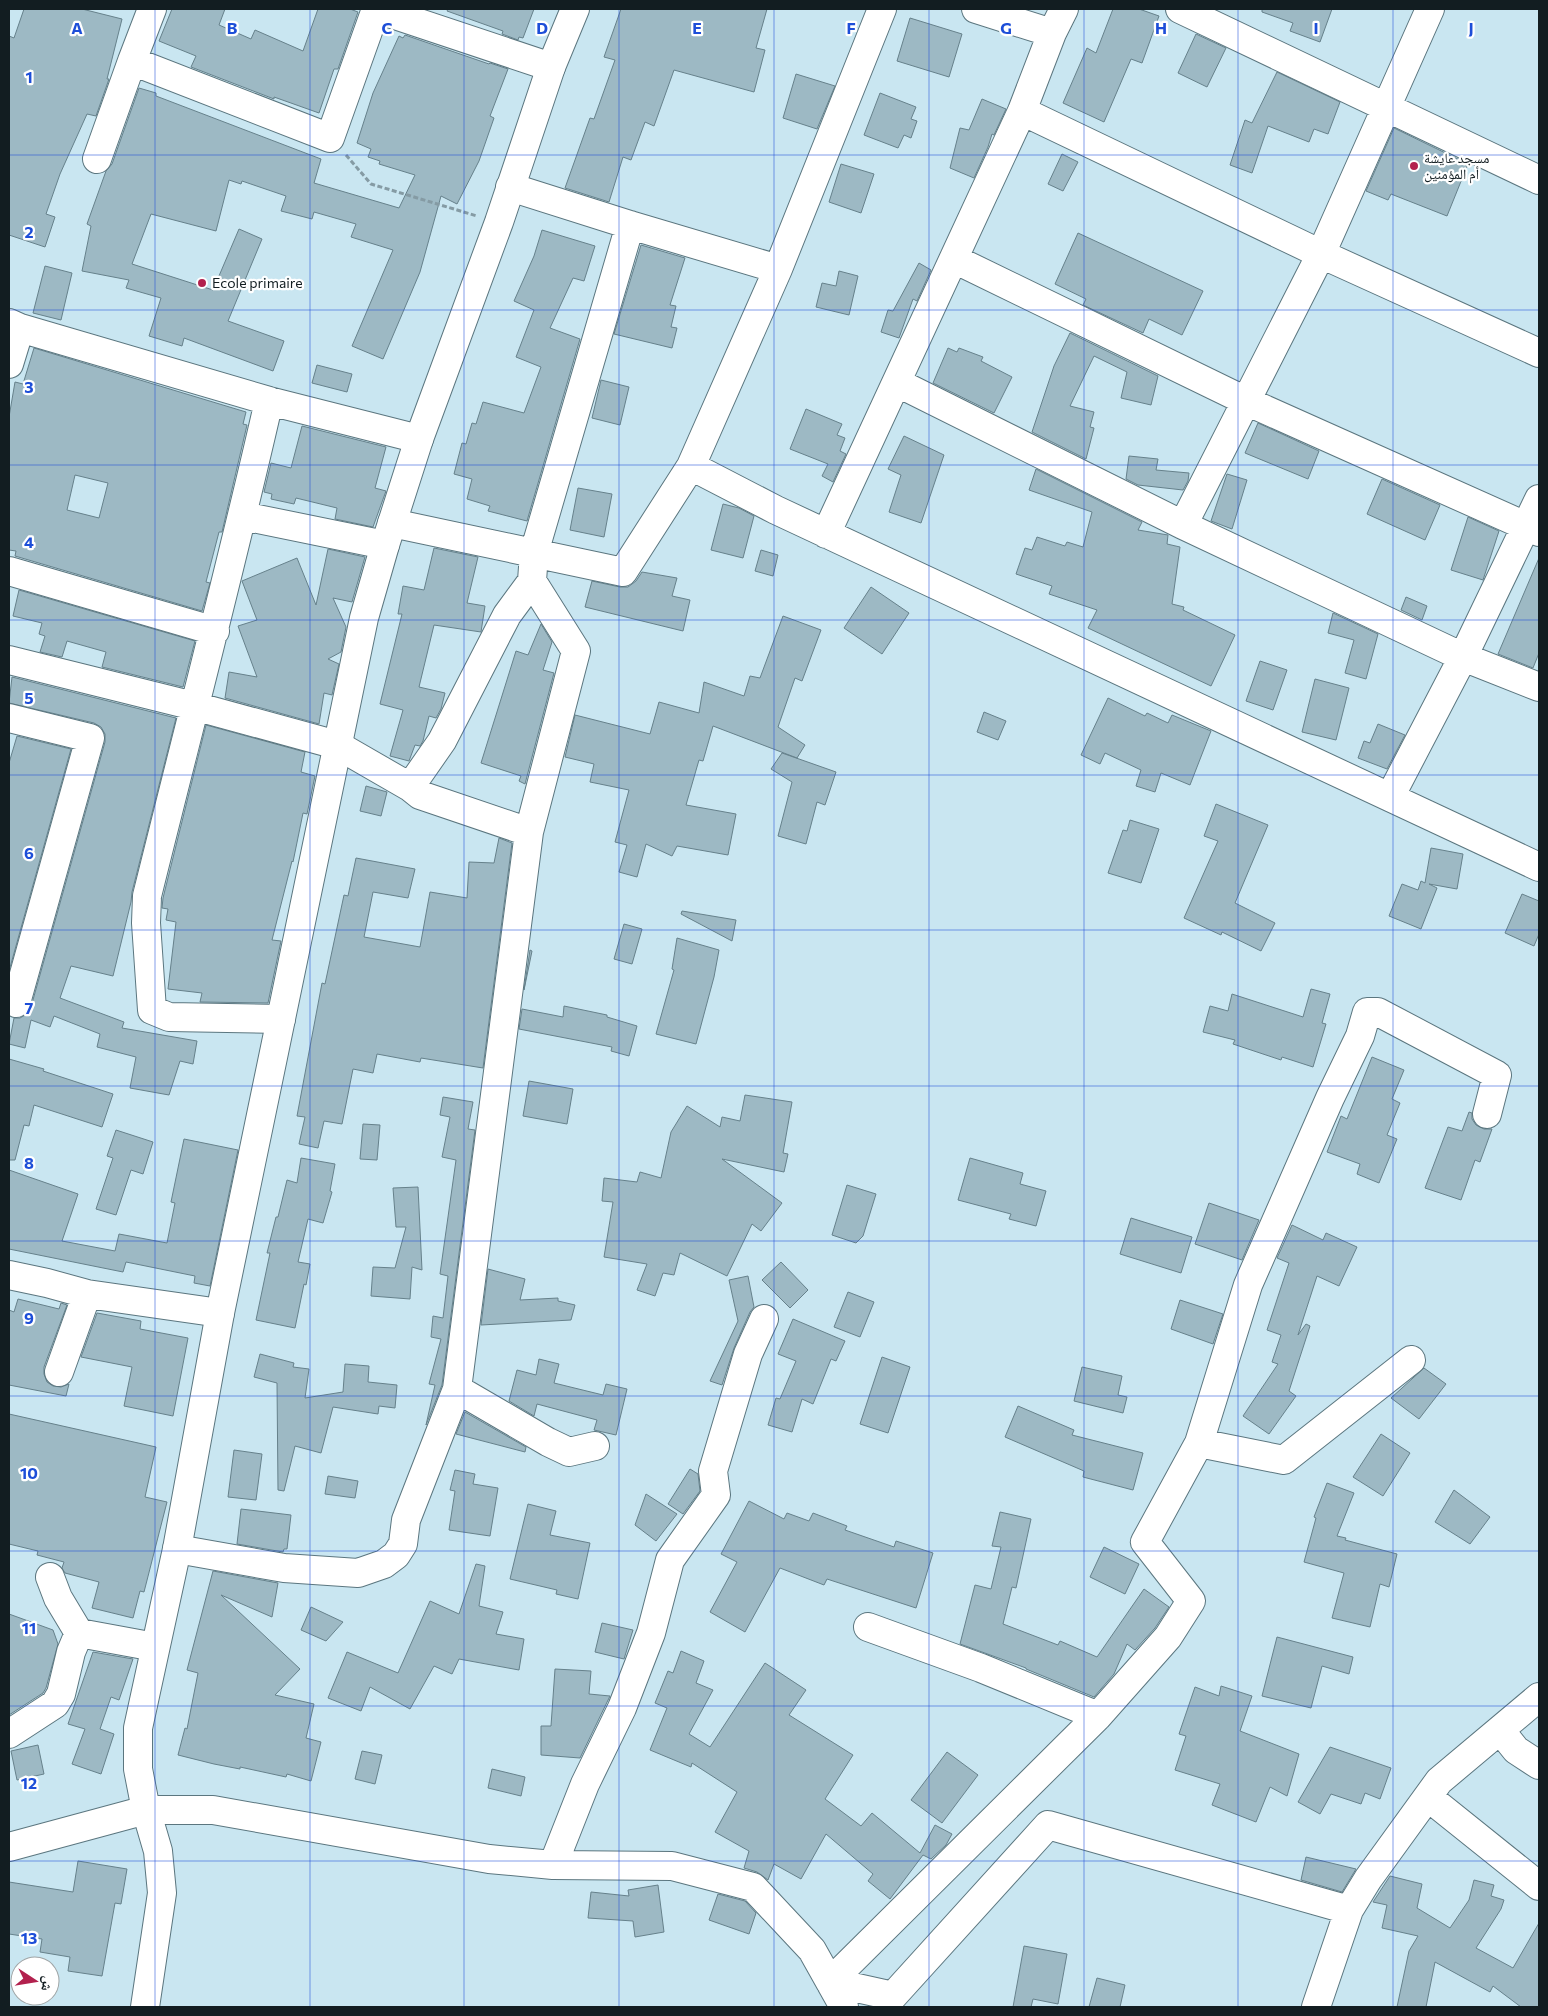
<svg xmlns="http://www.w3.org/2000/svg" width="1548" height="2016" viewBox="0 0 1548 2016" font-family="Commissioner,'Noto Naskh Arabic',sans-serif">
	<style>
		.building { fill: #9db9c4; stroke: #66818b; fill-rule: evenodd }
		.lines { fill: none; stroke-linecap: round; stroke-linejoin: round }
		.minor-casing { stroke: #5b767f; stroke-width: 30 }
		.major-casing { stroke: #5b767f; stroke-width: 30 }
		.path { stroke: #859ba4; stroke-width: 3; stroke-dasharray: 5 2.5; stroke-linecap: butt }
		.minor { stroke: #fff; stroke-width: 28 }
		.major { stroke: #fff; stroke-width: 28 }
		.grid { fill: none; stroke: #1d4ed8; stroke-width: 1; stroke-opacity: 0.55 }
		.poi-dot { fill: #b2214e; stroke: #fff; stroke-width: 2 }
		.labels { text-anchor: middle; stroke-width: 4.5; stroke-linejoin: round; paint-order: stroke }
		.poi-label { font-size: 14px; fill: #121d21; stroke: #fff; text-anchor: start }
		.grid-label { font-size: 16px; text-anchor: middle; font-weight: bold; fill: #1d4ed8; stroke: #fff; stroke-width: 4.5; stroke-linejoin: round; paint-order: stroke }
	</style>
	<rect width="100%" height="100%" fill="#c9e6f1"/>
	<path class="building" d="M24,9H82L122,19L107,79H109L96,116L87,114L60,174L46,214L55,217L45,247L9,235V36L14,38Z
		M172,9H225L219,25L251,39L255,30L303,51L318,9H350L358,12L338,69H334L319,113L274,97V99L191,67L196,56L159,41Z
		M448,9H534L523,38L519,37L518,40L502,34L503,31L447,11Z
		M621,9H767L756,48L765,50L754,92L674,70L654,126L645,122L631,160L623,157L609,202L565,188L590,118L594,119L615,60L604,57Z
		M1113,9H1139L1159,16L1142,63L1131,59L1104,122L1063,103L1087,48L1096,53Z
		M1262,9H1332L1320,42L1290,31L1293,23L1262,12Z
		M910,18L962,34L949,77L897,61Z
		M1196,34L1226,48L1207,87L1178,73Z
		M405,35L489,64L490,63L508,69L490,116L494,118L479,161L457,204L441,196L420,272L383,359L352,346L393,250L351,237L356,224L314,212L312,219L281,211L286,196L242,181L241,184L229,180L216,231L151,214L132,264L213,290L239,229L262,239L228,321L284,341L273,371L184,338L182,346L149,336L161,298L126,288L129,280L82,271L91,226L87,224L106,171L112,164L139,88L156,93V96L321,159L314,183L399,208L415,175L379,164L380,161L368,157L371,149L357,143L373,93L399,36L403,38Z
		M1277,72L1340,102L1328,134L1314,129L1309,142L1268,126L1252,173L1230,165L1245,120L1252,123Z
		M796,74L835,86L817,129L783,118Z
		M880,93L916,107L911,119L917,121L911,138L904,135L898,148L864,135Z
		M982,99L1006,109L994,135L992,134L988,147L974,178L950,168L960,128L969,130Z
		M1394,128L1468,164L1447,216L1391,194L1388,200L1366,191Z
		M1062,154L1078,162L1063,191L1048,184Z
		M841,164L874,174L861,213L829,202Z
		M542,230L595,246L584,281L573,278L550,328L580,339L527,521L488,511L490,506L467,499L472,479L454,474L462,443L466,444L472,423L476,424L483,402L524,413L541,367L516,357L534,310L514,301L534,256Z
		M1078,233L1203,291L1182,335L1149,319L1143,333L1083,305L1086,299L1055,284Z
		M641,245L685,258L670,305L676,306L671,327L677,328L672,348L614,334Z
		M919,263L931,270L917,301L913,299L899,338L881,332L888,310L893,311Z
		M45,266L72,273L61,320L33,313Z
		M839,271L858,276L849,315L816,307L822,283L836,286Z
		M1070,333L1158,376L1151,405L1121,398L1127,372L1094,356L1070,406L1094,412L1090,427L1094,428L1086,459L1032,432L1054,366Z
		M34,348L246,412L243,424L247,425L222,532H219L206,582L210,583L202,611L15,556L16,551L9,550V417L15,382L23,384ZM75,475L108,483L99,518L67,510Z
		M948,348L957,352L959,348L983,357L981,361L1012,377L994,413L933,383Z
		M317,365L352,374L347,392L312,383Z
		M601,380L629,387L620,425L592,418Z
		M806,409L842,424L837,435L845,438L840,451L846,454L833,482L822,476L828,464L790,449Z
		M1258,423L1319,451L1308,479L1245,453Z
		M302,426L386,447L375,488L386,491L373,527L335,519L337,508L296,498L294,504L271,499L272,494L264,492L271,463L291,468Z
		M904,436L944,455L921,523L889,512L901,475L888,469Z
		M1129,456L1158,459L1156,470L1189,473L1188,481L1183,490L1138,485L1126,479Z
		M1036,469L1142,522L1138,530L1168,535L1167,544L1180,547L1172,604L1184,607L1183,610L1235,635L1211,686L1088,628L1097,610L1049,594L1052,586L1016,574L1025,548L1032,550L1037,537L1065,546L1067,542L1083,547L1092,512L1029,490Z
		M1227,474L1247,480L1232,529L1211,521Z
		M1382,479L1440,505L1425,540L1367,514Z
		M578,488L612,494L604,537L570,530Z
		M723,504L739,508L754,516L743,558L711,550Z
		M1468,517L1499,531L1483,580L1451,570Z
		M434,548L478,557L467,603L485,606L481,632L434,625L419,687L445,693L441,709L436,718L429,716L423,741L420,746L415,745L409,761L390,756L403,710L380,704L402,614H398L403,586L424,590Z
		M328,549L365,557L352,602L333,598L346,627L341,652L328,659L339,664L332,695L324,693L319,724L225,698L229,672L257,677L238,626L257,620L242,581L297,558L316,605Z
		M761,550L778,555L773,576L755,571Z
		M1539,558V653L1533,668L1498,654Z
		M642,572L677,578L672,596L690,600L683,631L585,607L592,581L620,587H628L636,581Z
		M871,587L909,613L882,654L844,628Z
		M19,590L195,641L183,687L102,667L106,652L67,641L62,657L40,652L45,636L39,634L42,623L13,616Z
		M1406,597L1427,606L1422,620L1401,610Z
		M1333,613L1378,634L1366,679L1345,673L1354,640L1328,633Z
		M783,616L821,630L802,681L795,678L778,727L805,745L797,758L713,726L703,761L699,760L686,805L736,814L728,855L677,846L672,856L646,844L637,877L619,872L627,845L615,842L629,790L590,782L594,764L565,757L575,715L650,734L659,702L699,713L704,682L744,696L750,676L760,678Z
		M541,624L552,642L543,670L554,673L525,784L519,781L521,776L481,763L516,651L528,655Z
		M1260,661L1287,670L1273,710L1246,701Z
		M12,677L176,718L132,892L131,902L113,976L71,966L60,998L124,1022L122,1028L197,1041L193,1064L180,1061L169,1095L130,1088L136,1057L97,1047L100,1034L54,1016L50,1027L31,1020L25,1048L9,1044L14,1018H20L27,1014L31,1007L105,742V734L101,727L94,723L9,703Z
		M1315,679L1349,688L1336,740L1302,732Z
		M1108,698L1145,716L1147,713L1168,723L1172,715L1211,731L1190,785L1161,773L1155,792L1136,786L1141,770L1105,753L1100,764L1081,755Z
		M984,712L1006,721L998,740L977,732Z
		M1378,724L1405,735L1387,769L1358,758L1364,741L1370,743Z
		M206,725L305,752L301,772L315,776L307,814L303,813L293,862L292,861L272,940L281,941L268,1003L200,1002L202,993L168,989L176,922L166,920L168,909L162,908L163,898Z
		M17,736L71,749L9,971V763Z
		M782,753L836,772L825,805L817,802L806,844L778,836L792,782L771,769Z
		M366,786L387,792L381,816L360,811Z
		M1216,804L1268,825L1235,903L1275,923L1261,951L1222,932L1221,935L1184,918L1218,841L1204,836Z
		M1130,820L1159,829L1141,883L1108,873L1123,830L1127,831Z
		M499,838L512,843L483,1068L421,1058L420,1062L377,1054L373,1073L353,1069L342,1124L324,1121L318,1148L299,1144L305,1117L297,1116L322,983L325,984L344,895L348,896L356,858L415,869L408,898L373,892L364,937L420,947L430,892L467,898L469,862L494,863Z
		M1431,848L1463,854L1457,889L1429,884L1437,888L1421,929L1389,916L1402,884L1418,890L1421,881L1425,883Z
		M1522,894L1539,901V934L1534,946L1505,933Z
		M682,911L736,920L732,941L681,914Z
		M624,924L642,929L632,964L614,959Z
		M677,938L719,950L714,977L696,1044L656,1034L674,970L672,969Z
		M530,950L532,951L524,990Z
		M1311,989L1330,994L1322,1023L1326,1024L1313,1067L1282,1057L1281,1060L1233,1044L1235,1040L1203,1032L1210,1006L1228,1011L1232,994L1303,1017Z
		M564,1006L607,1015V1017L637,1026L629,1056L611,1051L612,1047L519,1029L522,1009L563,1017Z
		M1372,1057L1404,1070L1392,1099L1400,1103L1387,1135L1397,1139L1379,1183L1357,1174L1360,1164L1327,1152L1341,1116L1347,1119Z
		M9,1059L44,1069L43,1071L113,1094L102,1127L34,1105L29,1126L24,1125L15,1160H9Z
		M529,1081L573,1089L567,1124L523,1116Z
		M745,1095L792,1102L783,1153L788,1154L784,1172L722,1159L782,1203L761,1231L752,1224L727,1276L680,1253L674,1275L663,1273L655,1296L637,1290L647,1264L604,1257L613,1202L602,1201L604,1178L637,1182L640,1172L661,1178L671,1132L687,1106L720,1127L722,1117L740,1121Z
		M443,1097L473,1102L468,1129L475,1130L442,1385L426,1425L435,1385L429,1384L441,1339L431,1337L433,1316L443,1318L448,1276L440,1274L456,1160L442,1157L450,1117L440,1115Z
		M1469,1112L1472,1113V1119L1476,1125L1484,1129H1492L1480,1162L1475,1160L1461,1200L1425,1188L1448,1127L1462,1131Z
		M363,1124L380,1125L377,1160L360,1159Z
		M116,1130L153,1142L143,1174L131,1170L116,1215L96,1209L113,1158L107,1156Z
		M184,1139L238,1150L210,1286L194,1283L195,1276L126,1262L123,1272L9,1249V1170L78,1194L62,1241L115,1251L119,1234L167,1243L175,1203L171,1202Z
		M301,1158L335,1164L330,1191L332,1192L323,1223L308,1219L298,1262L310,1264L306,1285L304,1284L295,1328L256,1320L270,1253H267L276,1217H278L287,1180L297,1183Z
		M970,1158L1023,1173L1020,1184L1046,1191L1036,1226L1009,1219L1011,1214L958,1200Z
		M847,1185L876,1194L863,1236L856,1243L832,1235Z
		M418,1187L422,1270L412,1267L410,1299L371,1296L373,1267L395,1268L406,1227H396L393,1188Z
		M1209,1203L1259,1220L1242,1260L1195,1244Z
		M1131,1218L1192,1237L1181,1273L1120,1254Z
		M1292,1225L1323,1240L1326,1233L1357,1247L1339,1286L1317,1276L1298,1335L1306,1324L1310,1326L1289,1391L1296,1396L1269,1434L1243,1416L1278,1364L1272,1362L1281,1335L1267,1330L1289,1263L1277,1258Z
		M781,1262L808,1290L790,1308L762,1280Z
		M488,1269L525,1279L520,1300L558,1298V1301L575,1305L571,1320L481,1325Z
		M748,1276L754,1307L750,1312L734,1348L722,1385L710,1381L738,1321L729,1280Z
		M848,1292L874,1302L860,1337L834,1327Z
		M18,1299L59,1309L61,1303L67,1305L44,1367V1374L47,1382L53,1386L61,1387L69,1384L66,1396L9,1385V1310L14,1312Z
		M1180,1300L1223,1314L1213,1344L1171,1329Z
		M97,1313L141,1321L140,1329L188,1338L173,1416L124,1406L132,1367L81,1357Z
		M793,1319L845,1341L836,1361L831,1359L813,1404L802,1399L792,1432L768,1425L776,1398L780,1399L796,1361L778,1354Z
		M260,1354L294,1363L293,1367L309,1369L305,1398L343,1392L345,1364L369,1366L368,1382L397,1385L395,1408L379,1406L378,1414L333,1407L321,1453L295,1446L284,1491L278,1490L277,1383L254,1377Z
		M882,1357L910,1367L888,1433L860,1424Z
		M539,1359L559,1364L554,1383L603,1395L606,1384L627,1389L616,1435L594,1430L597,1420L537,1404L534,1416L509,1401L517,1370L536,1375Z
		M1082,1367L1122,1376L1118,1395L1127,1397L1123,1413L1074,1401Z
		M1424,1368L1446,1384L1419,1419L1391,1398Z
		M1018,1406L1074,1430L1072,1435L1143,1453L1133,1490L1083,1477L1084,1471L1005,1437Z
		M465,1412L526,1447L525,1452L456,1434Z
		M9,1414L156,1447L145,1497L167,1502L144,1592L140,1591L133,1618L92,1608L99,1582L65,1573L62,1568L64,1562L37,1555L38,1551L9,1544Z
		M1381,1434L1410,1453L1383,1496L1353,1477Z
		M234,1450L262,1454L256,1500L228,1497Z
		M690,1469L698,1474L700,1491L683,1514L668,1504Z
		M455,1470L475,1474L473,1484L498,1488L490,1536L449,1530L455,1491L450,1490Z
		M328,1476L358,1481L355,1498L325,1494Z
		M1327,1483L1354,1493L1337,1536L1346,1538L1345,1540L1397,1554L1389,1587L1380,1584L1370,1627L1332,1618L1344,1573L1304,1562L1316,1518L1314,1517Z
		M1454,1490L1490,1517L1470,1544L1435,1522Z
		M646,1494L677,1514L656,1541L635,1525Z
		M749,1501L784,1519L787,1513L809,1521L813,1513L847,1526L845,1530L894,1547L896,1541L933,1553L916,1608L827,1579L824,1585L780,1568L745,1632L710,1612L737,1562L721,1554Z
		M528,1504L556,1511L550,1535L590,1543L578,1599L556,1594L557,1590L510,1579Z
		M241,1509L291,1515L287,1549H284L283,1552L237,1544Z
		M1000,1512L1031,1519L1016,1588L1012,1587L1003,1624L1058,1645L1060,1641L1097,1657L1144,1589L1169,1607L1155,1628L1135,1650L1127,1644L1114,1674L1094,1697L1026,1669V1668L960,1644L975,1585L991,1589L1001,1547L992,1546Z
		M1104,1547L1139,1564L1125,1594L1090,1577Z
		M476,1564L485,1566L479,1606L503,1612L496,1634L524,1639L519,1670L459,1659L452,1674L434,1666L410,1709L370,1687L361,1711L328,1698L347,1652L398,1673L430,1601L459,1614Z
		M213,1571L278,1583L272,1617L221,1595L300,1669L275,1695L314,1704L306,1738L321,1742L311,1781L287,1774L286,1777L240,1767V1769L214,1764L178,1755L185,1728L187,1729L198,1673L187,1670Z
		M311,1607L343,1622L326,1641L301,1630Z
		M9,1614L53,1630L58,1644L46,1688L43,1693L9,1715Z
		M602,1623L633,1630L624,1659L595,1652Z
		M1277,1637L1353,1657L1349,1674L1322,1666L1311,1708L1262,1696Z
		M681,1651L704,1661L696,1683L713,1690L689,1734L710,1747L765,1663L806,1690L789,1715L853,1755L825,1799L861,1826L872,1813L920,1853L935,1825L952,1834L946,1845L931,1859L923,1855L890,1899L868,1881L873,1874L826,1834L801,1879L774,1864L768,1880L757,1872L744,1868L749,1851L715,1832L737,1792L692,1763L691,1767L650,1750L667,1708L655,1703L668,1671L673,1673Z
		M93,1652L133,1659L119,1700L111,1697L100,1729L114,1734L101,1774L72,1764L85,1729L68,1724Z
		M555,1669L591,1671L589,1694L610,1696L580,1758L541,1755V1726H551Z
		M1221,1686L1252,1696L1240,1731L1299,1754L1287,1796L1270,1787L1256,1822L1212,1805L1220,1784L1175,1770L1186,1736L1179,1734L1195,1687L1219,1696Z
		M38,1745L44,1774L17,1780L11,1751Z
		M1330,1747L1391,1768L1380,1799L1365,1793L1361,1804L1331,1794L1320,1814L1298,1802Z
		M362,1751L382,1755L375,1784L355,1779Z
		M947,1752L978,1775L942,1823L911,1800Z
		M492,1769L525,1777L521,1796L488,1788Z
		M1306,1857L1356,1869L1342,1892L1301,1880Z
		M78,1861L127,1869L121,1904L115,1903L102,1976L68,1971L70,1957L40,1952L42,1939L9,1934V1882L73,1892Z
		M1390,1876L1422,1884L1417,1908L1450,1928L1469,1900L1474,1880L1494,1885L1491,1896L1504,1900L1501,1909L1476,1948L1513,1968L1539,1923V2007H1521L1493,1986L1490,1992L1435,1962L1426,2007H1397L1409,1951L1418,1936L1382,1928L1387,1905L1373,1902Z
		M658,1885L664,1932L635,1937L633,1921L588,1918L591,1892L629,1896L628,1890Z
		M718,1894L745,1901L756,1913L749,1934L709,1920Z
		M1024,1946L1067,1954L1058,2004L1033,1999L1031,2007H1013Z
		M1097,1978L1125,1985L1120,2007H1089Z"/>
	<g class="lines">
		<defs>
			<path id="minor" d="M152,9L132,61L330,138L376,9
				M377,9L551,67
				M976,9L1052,33
				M1180,9L1539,180
				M1022,111L1321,254L1539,353
				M97,159L132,61
				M510,187L630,225L778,269
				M954,259L1246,401L1539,532
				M9,323L20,328L269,401L419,439
				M9,364L20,328
				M898,383L1183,525L1463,657L1539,687
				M269,401C231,567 188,731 147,896L146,923L152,1010L169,1017L281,1019
				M691,466L778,269L882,9
				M243,516L385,545
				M392,523L623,572L691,466L776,510L1539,867
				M1183,525L1321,254L1430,9
				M826,534L1022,111L1052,33L1064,9
				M9,571L215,631
				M9,660L194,706L337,745L410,787L420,795L529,832
				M9,718L90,738L16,1003
				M410,787L442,741L507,615L532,581
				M1390,797L1463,657L1539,499
				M9,1275L47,1283L87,1294L220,1313
				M59,1372L87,1294
				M457,1389L548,1442L569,1452L595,1446
				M1199,1443L1284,1460L1411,1360
				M177,1549L284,1568L358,1573L384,1564L396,1555L403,1544L406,1520L457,1389L529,832L576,651L532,581L534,553L630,225
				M50,1577L58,1598L79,1633L155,1647
				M868,1627L981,1668L1098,1716
				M1500,1730L1516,1750L1539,1765
				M9,1734L55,1704L61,1694L71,1652L79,1633
				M1428,1797L1539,1886
				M9,1847L146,1810H213L489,1859L553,1865L672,1866L753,1887L812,1950L844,2007
				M553,1865L585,1784L622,1708L651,1633L670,1560L716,1495L713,1471L748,1354L764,1319
				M830,1982L1098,1716L1168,1637L1191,1601L1145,1542L1199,1443L1248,1285L1330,1098L1360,1036L1367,1012H1378L1497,1075L1487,1114
				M830,1982L893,1996L1048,1825L1349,1910
				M1316,2007L1349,1910L1368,1879L1439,1781L1539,1697"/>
			<path id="major" d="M145,2007L162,1893L158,1851L146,1810L138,1769V1728L177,1549L220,1313L364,618L385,545L419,439L499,222L551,67L575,9"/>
		</defs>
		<use href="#minor" class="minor-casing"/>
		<use href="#major" class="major-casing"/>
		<path class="path" d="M346,155L371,184L477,216"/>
		<use href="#minor" class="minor"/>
		<use href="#major" class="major"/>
	</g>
	<path class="grid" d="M155,9V2007M310,9V2007M464,9V2007M619,9V2007M774,9V2007M929,9V2007M1084,9V2007M1238,9V2007M1393,9V2007M9,155H1539M9,310H1539M9,465H1539M9,620H1539M9,775H1539M9,930H1539M9,1086H1539M9,1241H1539M9,1396H1539M9,1551H1539M9,1706H1539M9,1861H1539"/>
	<g class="poi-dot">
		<circle cx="1414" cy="166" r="5"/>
		<circle cx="202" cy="283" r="5"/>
	</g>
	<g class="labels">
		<g class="poi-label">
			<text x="1424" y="163">مسجد عايشة<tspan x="1424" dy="16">أم المؤمنين</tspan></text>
			<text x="212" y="288">Ecole primaire</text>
		</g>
	</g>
	<g class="grid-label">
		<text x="77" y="34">A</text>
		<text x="232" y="34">B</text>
		<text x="387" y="34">C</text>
		<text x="542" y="34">D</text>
		<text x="697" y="34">E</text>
		<text x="851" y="34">F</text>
		<text x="1006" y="34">G</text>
		<text x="1161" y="34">H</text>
		<text x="1316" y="34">I</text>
		<text x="1471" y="34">J</text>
		<text x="29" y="83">1</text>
		<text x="29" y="238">2</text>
		<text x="29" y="393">3</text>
		<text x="29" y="548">4</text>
		<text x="29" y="704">5</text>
		<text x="29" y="859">6</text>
		<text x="29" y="1014">7</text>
		<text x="29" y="1169">8</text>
		<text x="29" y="1324">9</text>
		<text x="29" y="1479">10</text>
		<text x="29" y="1634">11</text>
		<text x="29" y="1789">12</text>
		<text x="29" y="1944">13</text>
	</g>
	<rect width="1548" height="2016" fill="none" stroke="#121d21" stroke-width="20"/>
	<g transform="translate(35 1981) rotate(102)"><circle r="24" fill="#ffffff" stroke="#a0a5a6"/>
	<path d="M0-4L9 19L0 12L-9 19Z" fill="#b2214e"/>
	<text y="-8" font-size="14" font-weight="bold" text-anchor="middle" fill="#121d21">ش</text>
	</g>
</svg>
